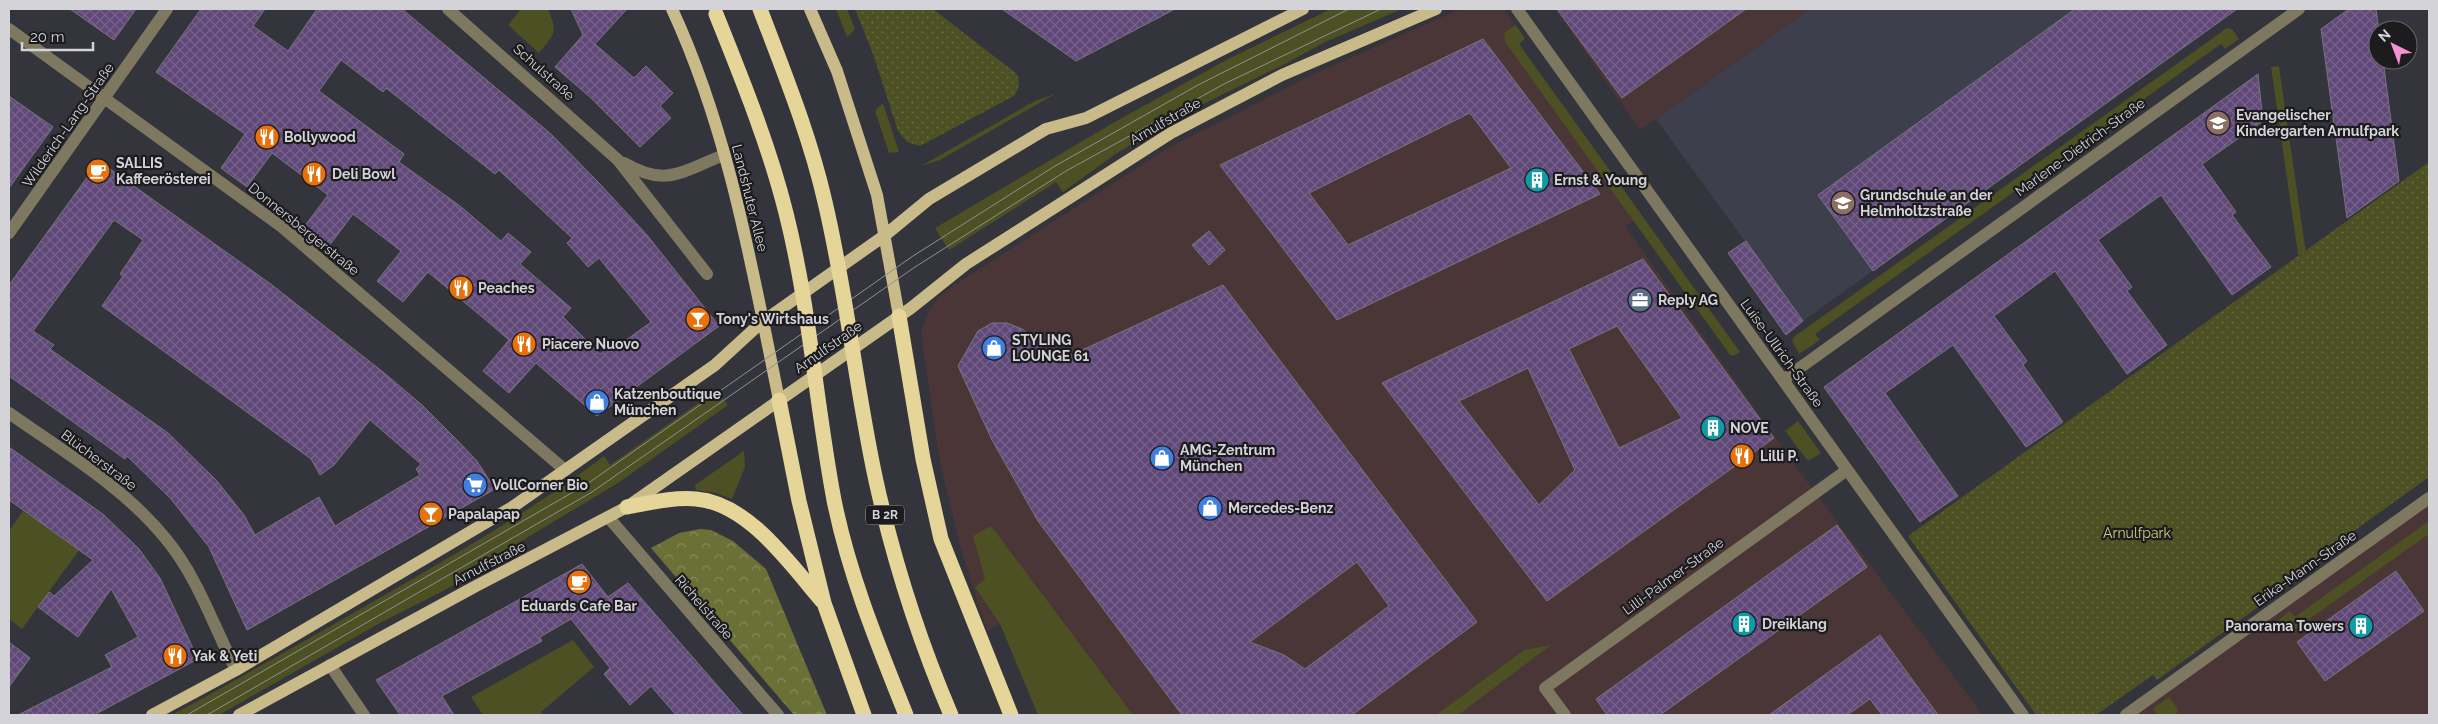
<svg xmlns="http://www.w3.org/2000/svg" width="2438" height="724" viewBox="0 0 2438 724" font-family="Raleway,sans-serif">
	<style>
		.commercial { fill: #4b3637 }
		.built { fill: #3e3f4c }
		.green { fill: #4c5022 }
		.forest { fill: url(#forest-crowns) }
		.park { fill: url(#park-dots) }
		.building { fill: url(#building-cross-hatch); stroke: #78747c; fill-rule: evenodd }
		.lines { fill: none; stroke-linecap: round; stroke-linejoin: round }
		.minor { stroke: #7f7860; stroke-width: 12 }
		.major { stroke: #c8bb89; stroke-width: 12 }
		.highway { stroke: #e6d599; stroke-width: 15 }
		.tram { stroke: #909096; stroke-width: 1 }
		.highway-bridge { stroke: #e6d599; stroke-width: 15 }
		.labels { text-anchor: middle; stroke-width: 4.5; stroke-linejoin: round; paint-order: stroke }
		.shield { fill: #1c1c1f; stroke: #9c9ca0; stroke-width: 1 }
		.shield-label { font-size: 12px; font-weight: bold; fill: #d3d3d8 }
		.street-label { font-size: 14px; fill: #d3d3d8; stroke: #1c1c1f }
		.poi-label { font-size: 14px; font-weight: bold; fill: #d3d3d8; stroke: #1c1c1f; text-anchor: start }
		.park-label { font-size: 14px; fill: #c7cf79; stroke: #1c1c1f }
	</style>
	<defs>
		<pattern id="forest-crowns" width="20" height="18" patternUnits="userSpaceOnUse" patternTransform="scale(1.25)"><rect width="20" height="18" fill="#6b7037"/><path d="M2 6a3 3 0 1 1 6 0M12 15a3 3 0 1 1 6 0" fill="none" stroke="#868a5d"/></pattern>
		<pattern id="park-dots" width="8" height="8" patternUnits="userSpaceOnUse" patternTransform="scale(1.25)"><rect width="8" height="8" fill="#4c5022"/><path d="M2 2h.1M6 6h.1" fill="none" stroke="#656841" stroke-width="1.8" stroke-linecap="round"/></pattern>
		<pattern id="building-cross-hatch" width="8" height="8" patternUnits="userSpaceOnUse" patternTransform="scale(1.25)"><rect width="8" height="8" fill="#604979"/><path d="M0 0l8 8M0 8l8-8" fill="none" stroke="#76628b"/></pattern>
	</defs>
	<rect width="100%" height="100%" fill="#34343c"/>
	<path class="commercial" d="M1460,9H1503L1508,14L1525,39L1519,44L1643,217L1625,226L1799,471L1983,715H1047L1000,624L987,631L960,546L939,457L921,333L928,312L939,297L953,286L1168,148L1312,75Z
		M1555,9H1810L1640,130Z
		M2429,503V715H2131Z"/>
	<path class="built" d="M1810,9H2237L1803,321L1656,119Z"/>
	<path class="green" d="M521,9H548C558,33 555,33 539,53L508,25Z
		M836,9H847L855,29L847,37Z
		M1331,9H1402L1323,43L1287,63L1195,108L1117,153L1063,192L1056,182L949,250L935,228L1113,123L1228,59Z
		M1516,25L1525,39L1519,44L1740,352L1734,356L1730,355L1505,42L1504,33Z
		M2227,28L2232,29L2239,39L2225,49L2221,44L1815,334L1820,340L1799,354L1792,341L1795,336Z
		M2279,66L2306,254L2298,255L2271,67Z
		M1055,94L940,160L921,166L1035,101Z
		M883,103L899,152L889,153L875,111Z
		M717,390L728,405L618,483L475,569L476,574L380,623L219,715H172C254,670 335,624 416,577C482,538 542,503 604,456L610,465Z
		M1798,421L1821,453L1808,461L1785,431Z
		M744,451L745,467L732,499L716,493L696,490L695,485Z
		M23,511L79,550L22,629L9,619V531Z
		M2429,521V534L2288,634L2285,633L2276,622L2290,611L2295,617Z
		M991,526L1133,715H1038L1000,624L975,587L985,579L973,536Z
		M573,640L594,667L541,712L543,715H483L471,697Z
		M1551,645L1458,715H1436L1524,650Z
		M2169,697L2178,709L2177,713L2174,715H2158L2153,709Z"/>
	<path class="forest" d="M700,529L711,530L733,541L766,569L827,715H794L651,548L679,533Z"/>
	<path class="park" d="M855,9H933L1017,74C1020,82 1019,89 1014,96L920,146L907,142L898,131L873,54Z
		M2429,162V477L2344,538L2347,543L2157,680L2153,675L2096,715H2036L1908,536Z"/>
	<path class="building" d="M70,9H136L114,40Z
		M201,9H265L253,26L288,51L317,9H402L551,134L599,183L647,235L719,326L597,416L536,363L509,393L483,371L509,340L487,321L428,272L403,302L377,281L401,251L353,214L329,246L304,227L328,195L272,153L247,187L221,168L245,134L156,72ZM341,60L383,92L386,88L495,174L499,170L572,238L567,243L588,267L599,258L651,322L618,346L615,342L600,354L563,317L571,308L520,264L531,252L508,233L501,241L460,206L399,162L404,154L319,91Z
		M571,9H627L595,44L634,78L646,66L673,93L660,106L671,118L640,147L591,98L555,67L583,35Z
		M1002,9H1175L1076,61Z
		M1557,9H1746L1622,98Z
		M2075,9H2237L1873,271L1818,195Z
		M2349,9H2376L2379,30L2378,60H2383L2399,181L2347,218L2321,29Z
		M1483,39L1600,194L1337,320L1220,165ZM1470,113L1511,168L1348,245L1309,193Z
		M2258,74L2263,121L2202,164L2236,212L2232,215L2271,267L2232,295L2161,195L2098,240L2132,287L2127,291L2167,345L2127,374L2055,271L1994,316L2027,361L2023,365L2063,422L2026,447L1953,345L1885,393L1958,496L1920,522L1824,387Z
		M9,96L53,127L9,188Z
		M99,161L272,285L383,372L422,405L458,441L477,461L495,489L247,630L209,547L171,499L127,456L125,459L9,376V285ZM114,220L143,240L120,274L123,276L102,306L311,459L320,475L334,465L370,420L421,464L416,469L420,475L335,526L319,497L255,535L244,515L217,481L168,433L50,349L54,345L33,331Z
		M1209,231L1225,250L1209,265L1192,245Z
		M1746,241L1803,321L1786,335L1728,253Z
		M1643,259L1774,438L1547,601L1382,383ZM1617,326L1682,418L1619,448L1569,349ZM1528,368L1575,470L1539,505L1459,401Z
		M1223,285L1477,622L1352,715H1182L1038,521L992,440L958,366L978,331L992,323H1007L1022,329L1035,339L1054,363ZM1357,562L1389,606L1305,669L1284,655L1250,642Z
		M9,447L104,515L139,549L160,578L198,659L94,715H18L112,667L105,655L138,637L111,589L78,637L38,607L49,592L54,596L93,560L9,500Z
		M1837,525L1867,567L1660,715H1607L1596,699Z
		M582,564L608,597L628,583L743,715H676L651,686L630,705L604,674L610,668L571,619L540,637L542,641L442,696L454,715H400L376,680Z
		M2396,571L2424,611L2325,681L2297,642Z
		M1880,635L1938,715H1882L1870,699L1847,715H1769Z
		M9,642L30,658L9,687Z"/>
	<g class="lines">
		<path class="minor" d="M448,9L618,160L707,274
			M1517,9L2023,715
			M9,29L282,227L565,470
			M624,163C667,188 682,171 724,155
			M9,233L167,9
			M1783,380L2299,9
			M9,413C63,451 124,487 166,539C197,576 214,627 236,670
			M609,518L778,715
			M330,665L364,715
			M1565,715L1545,688L1847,470
			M2126,715L2429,498"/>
		<path class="major" d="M672,9C729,132 752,268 779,400
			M810,9L837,71L877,195L899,316
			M152,715L236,670L514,506L715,365L762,322L884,236L929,199L1046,129L1086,118L1303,9
			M239,715L476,586L627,507L911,308L966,264L1171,133L1282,75L1436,9"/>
		<path class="highway" d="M899,316L923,459L941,539L1011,715
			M779,400L799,501L824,603L864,715
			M627,507C650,503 673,497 696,499C748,503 790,564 822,601"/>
		<path class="tram" d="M187,715L587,484L913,256L1055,166L1198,85L1349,9
			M207,715L592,492L915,267L1066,171L1224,84L1381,9"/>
		<path class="highway-bridge" d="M760,9C784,72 810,136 825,202C847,295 856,389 876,481C894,562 919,640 951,715
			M716,14C742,79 769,145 786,213C810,308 816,405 834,500C849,575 878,645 906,715"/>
	</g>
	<defs>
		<symbol id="school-disc" viewBox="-11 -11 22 22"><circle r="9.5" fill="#8d6e63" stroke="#1c1c1f"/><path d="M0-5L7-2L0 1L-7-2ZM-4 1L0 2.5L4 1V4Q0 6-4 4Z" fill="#fff"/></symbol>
		<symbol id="restaurant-disc" viewBox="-11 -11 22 22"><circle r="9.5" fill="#e8710a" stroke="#1c1c1f"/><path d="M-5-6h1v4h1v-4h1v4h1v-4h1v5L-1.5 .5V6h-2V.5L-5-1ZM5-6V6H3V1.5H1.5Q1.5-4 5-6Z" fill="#fff"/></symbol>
		<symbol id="cafe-disc" viewBox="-11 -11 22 22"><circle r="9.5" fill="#e8710a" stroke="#1c1c1f"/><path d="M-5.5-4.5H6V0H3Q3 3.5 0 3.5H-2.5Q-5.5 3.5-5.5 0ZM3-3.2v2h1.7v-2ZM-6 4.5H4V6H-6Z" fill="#fff"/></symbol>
		<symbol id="building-disc" viewBox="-11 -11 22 22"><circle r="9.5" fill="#0f9aa8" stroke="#1c1c1f"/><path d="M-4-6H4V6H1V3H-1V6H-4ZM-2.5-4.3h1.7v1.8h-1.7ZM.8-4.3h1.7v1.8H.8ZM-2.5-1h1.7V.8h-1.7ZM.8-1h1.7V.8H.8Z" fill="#fff"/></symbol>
		<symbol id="office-disc" viewBox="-11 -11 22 22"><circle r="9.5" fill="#5c6f8a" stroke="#1c1c1f"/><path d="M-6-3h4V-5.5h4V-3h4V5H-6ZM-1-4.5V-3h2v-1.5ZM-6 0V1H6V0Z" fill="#fff"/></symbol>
		<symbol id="bar-disc" viewBox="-11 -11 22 22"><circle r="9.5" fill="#e8710a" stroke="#1c1c1f"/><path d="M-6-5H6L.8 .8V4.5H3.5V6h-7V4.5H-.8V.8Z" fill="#fff"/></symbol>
		<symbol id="shop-disc" viewBox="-11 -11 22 22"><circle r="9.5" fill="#3f7fe0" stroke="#1c1c1f"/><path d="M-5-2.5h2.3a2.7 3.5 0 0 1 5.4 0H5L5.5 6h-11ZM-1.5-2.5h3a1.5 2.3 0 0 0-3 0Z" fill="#fff"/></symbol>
		<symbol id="supermarket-disc" viewBox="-11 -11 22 22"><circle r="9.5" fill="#3f7fe0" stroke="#1c1c1f"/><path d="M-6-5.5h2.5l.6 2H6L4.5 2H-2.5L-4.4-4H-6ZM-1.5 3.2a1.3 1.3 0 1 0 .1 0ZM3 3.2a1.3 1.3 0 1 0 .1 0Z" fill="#fff"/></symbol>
	</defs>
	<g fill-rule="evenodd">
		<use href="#school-disc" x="2204" y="109" width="28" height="28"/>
		<use href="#restaurant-disc" x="253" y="123" width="28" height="28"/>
		<use href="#cafe-disc" x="84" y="157" width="28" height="28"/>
		<use href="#restaurant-disc" x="300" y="160" width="28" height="28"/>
		<use href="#building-disc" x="1523" y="166" width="28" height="28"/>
		<use href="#school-disc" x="1829" y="189" width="28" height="28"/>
		<use href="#restaurant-disc" x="447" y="274" width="28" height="28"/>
		<use href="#office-disc" x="1626" y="286" width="28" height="28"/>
		<use href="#bar-disc" x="684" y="305" width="28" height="28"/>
		<use href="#restaurant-disc" x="510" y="330" width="28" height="28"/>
		<use href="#shop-disc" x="980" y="334" width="28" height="28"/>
		<use href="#shop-disc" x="583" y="388" width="28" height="28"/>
		<use href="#building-disc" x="1699" y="414" width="28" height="28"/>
		<use href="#restaurant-disc" x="1728" y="442" width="28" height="28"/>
		<use href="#shop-disc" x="1148" y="444" width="28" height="28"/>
		<use href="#supermarket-disc" x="461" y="471" width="28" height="28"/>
		<use href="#shop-disc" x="1196" y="494" width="28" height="28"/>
		<use href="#bar-disc" x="417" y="500" width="28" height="28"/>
		<use href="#cafe-disc" x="565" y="568" width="28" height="28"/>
		<use href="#building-disc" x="1730" y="610" width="28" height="28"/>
		<use href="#building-disc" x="2347" y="612" width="28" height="28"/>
		<use href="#restaurant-disc" x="161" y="642" width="28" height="28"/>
	</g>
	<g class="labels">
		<rect class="shield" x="866" y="505.5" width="38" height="19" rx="4"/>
		<g class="shield-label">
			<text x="885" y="519">B 2R</text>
		</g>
		<g class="street-label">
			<text transform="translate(544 72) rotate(42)" y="5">Schulstraße</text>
			<text transform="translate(1165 121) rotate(-30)" y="5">Arnulfstraße</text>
			<text transform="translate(68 125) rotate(-55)" y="5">Wilderich-Lang-Straße</text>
			<text transform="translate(2080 147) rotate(-36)" y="5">Marlene-Dietrich-Straße</text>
			<text transform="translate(750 198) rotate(76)" y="5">Landshuter Allee</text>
			<text transform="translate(304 229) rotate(39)" y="5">Donnersbergerstraße</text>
			<text transform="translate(828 347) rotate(-35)" y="5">Arnulfstraße</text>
			<text transform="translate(1782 353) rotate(54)" y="5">Luise-Ullrich-Straße</text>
			<text transform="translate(99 460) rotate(37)" y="5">Blücherstraße</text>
			<text transform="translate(489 563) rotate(-27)" y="5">Arnulfstraße</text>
			<text transform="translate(2305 568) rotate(-35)" y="5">Erika-Mann-Straße</text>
			<text transform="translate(1673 576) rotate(-36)" y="5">Lilli-Palmer-Straße</text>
			<text transform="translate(704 607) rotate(49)" y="5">Richelstraße</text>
		</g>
		<g class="poi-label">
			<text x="2236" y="120">Evangelischer<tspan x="2236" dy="16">Kindergarten Arnulfpark</tspan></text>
			<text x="284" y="142">Bollywood</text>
			<text x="116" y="168">SALLIS<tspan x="116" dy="16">Kaffeerösterei</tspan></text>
			<text x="332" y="179">Deli Bowl</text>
			<text x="1554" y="185">Ernst &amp; Young</text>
			<text x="1860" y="200">Grundschule an der<tspan x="1860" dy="16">Helmholtzstraße</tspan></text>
			<text x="478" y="293">Peaches</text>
			<text x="1658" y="305">Reply AG</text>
			<text x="716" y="324">Tony's Wirtshaus</text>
			<text x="1012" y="345">STYLING<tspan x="1012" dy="16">LOUNGE 61</tspan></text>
			<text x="542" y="349">Piacere Nuovo</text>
			<text x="614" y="399">Katzenboutique<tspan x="614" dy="16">München</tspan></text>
			<text x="1730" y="433">NOVE</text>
			<text x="1180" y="455">AMG-Zentrum<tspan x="1180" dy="16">München</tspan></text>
			<text x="1760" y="461">Lilli P.</text>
			<text x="492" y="490">VollCorner Bio</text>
			<text x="1228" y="513">Mercedes-Benz</text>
			<text x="448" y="519">Papalapap</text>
			<text x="579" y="611" text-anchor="middle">Eduards Cafe Bar</text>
			<text x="1762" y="629">Dreiklang</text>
			<text x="2344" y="631" text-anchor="end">Panorama Towers</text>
			<text x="192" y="661">Yak &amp; Yeti</text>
		</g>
		<g class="park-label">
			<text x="2137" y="538">Arnulfpark</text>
		</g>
	</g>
	<rect width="2438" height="724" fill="none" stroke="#d3d3d8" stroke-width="20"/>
	<g transform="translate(2393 45) rotate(318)"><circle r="24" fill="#1c1c1f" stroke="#656569"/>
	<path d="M0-4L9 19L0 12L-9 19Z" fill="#f590d1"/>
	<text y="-8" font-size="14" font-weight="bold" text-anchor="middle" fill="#d3d3d8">N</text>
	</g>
	<path d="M22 42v8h71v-8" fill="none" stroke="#d3d3d8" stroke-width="2.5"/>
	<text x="30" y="42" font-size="15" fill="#d3d3d8" stroke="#1c1c1f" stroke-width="4" paint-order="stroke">20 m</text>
</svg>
